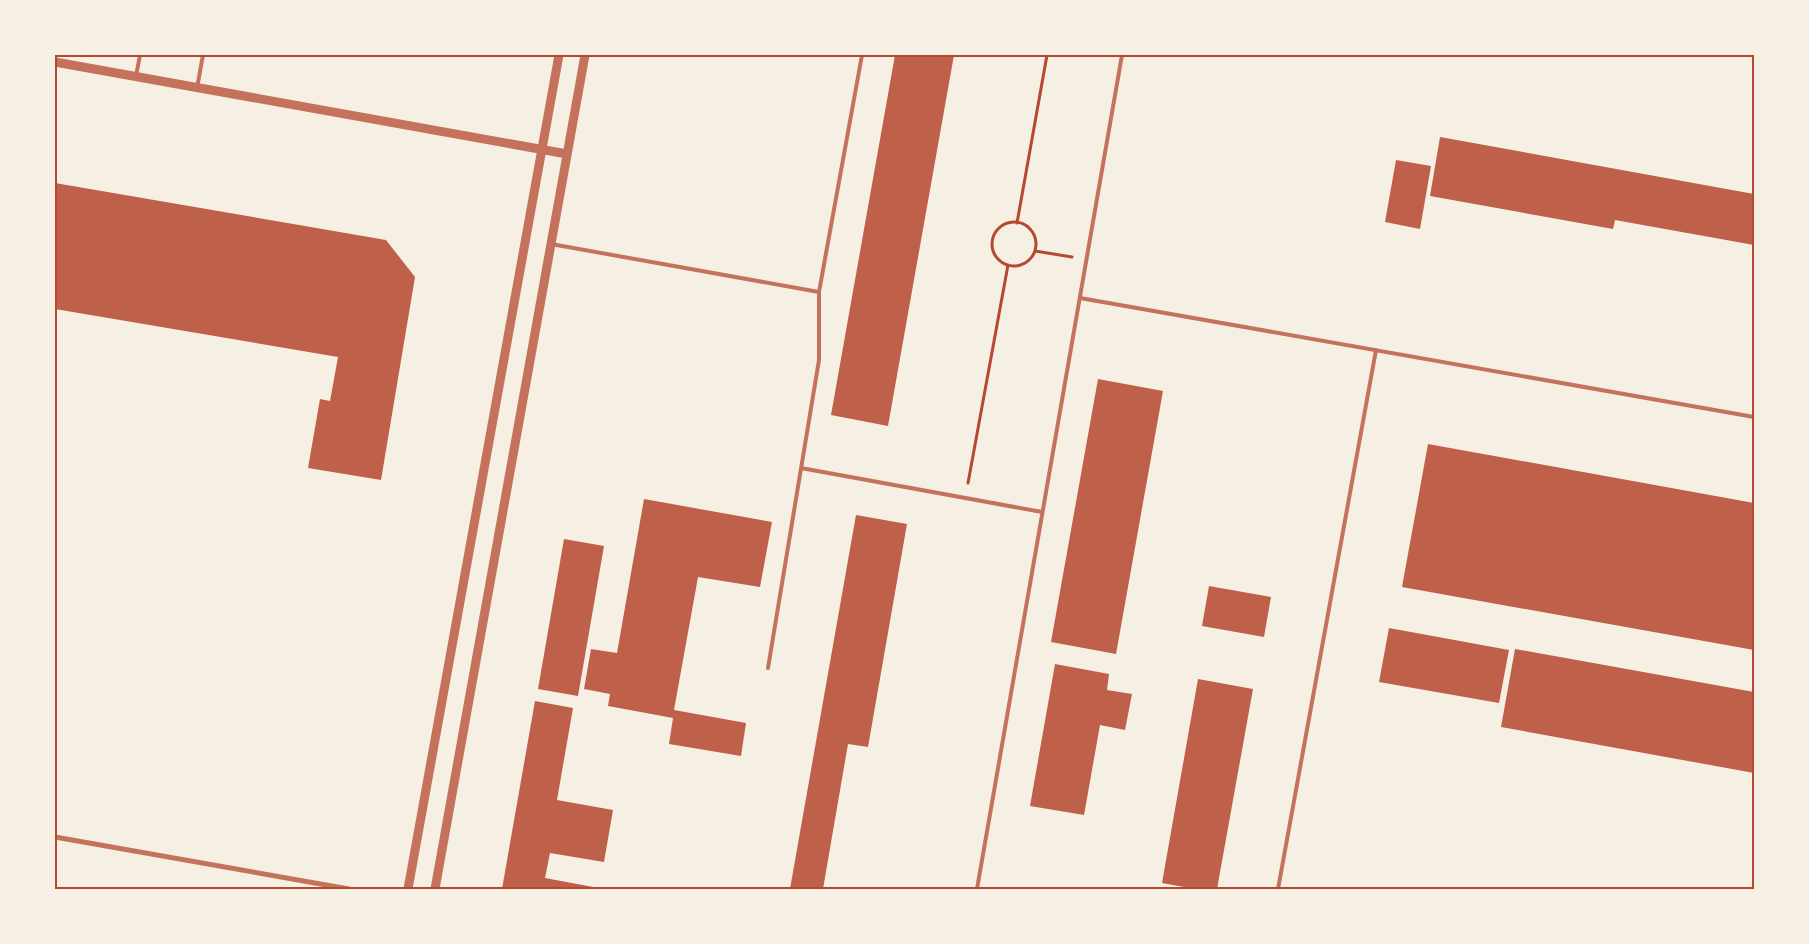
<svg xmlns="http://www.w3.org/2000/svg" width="1809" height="944" viewBox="0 0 1809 944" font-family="Rubik,sans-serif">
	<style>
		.building { fill: #bf614a }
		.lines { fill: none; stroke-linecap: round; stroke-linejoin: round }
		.path { stroke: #b5482f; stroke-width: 3 }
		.service { stroke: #c5725c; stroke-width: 4 }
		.minor { stroke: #c5725c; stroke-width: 5 }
		.tertiary { stroke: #c5725c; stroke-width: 9 }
		.neatline { fill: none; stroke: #b5482f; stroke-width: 2 }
	</style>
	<rect width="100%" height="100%" fill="#f6efe4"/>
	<path class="building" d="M895,55H954L888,426L831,415Z
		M1440,137L1754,194V245L1615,220L1613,229L1430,196Z
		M1396,160L1431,166L1420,229L1385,222Z
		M55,183L386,240L415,277L381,480L308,468L320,399L330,401L338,357L55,309Z
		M1098,379L1163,391L1116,654L1051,642Z
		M1428,444L1754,503V650L1402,587Z
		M644,499L772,522L760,587L698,577L674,710L746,723L741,756L669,744L673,718L608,706L610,694L584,689L591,649L617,653Z
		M856,515L907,524L868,747L848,744L823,889H790Z
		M564,539L604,546L578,696L538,689Z
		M1209,586L1271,597L1264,637L1202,626Z
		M1389,628L1509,650L1499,703L1379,682Z
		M1515,649L1754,692V773L1501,727Z
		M1055,664L1109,674L1107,690L1132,694L1125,730L1100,725L1084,815L1030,806Z
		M1198,679L1253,689L1217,889H1195L1162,883Z
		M535,701L573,708L557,800L613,810L604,862L550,853L545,878L604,889H502Z"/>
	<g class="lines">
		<path class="path" d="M992 244a22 22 0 1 1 44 0a22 22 0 1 1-44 0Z
			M1017,223L1047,55
			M1035,251L1072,257
			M968,483L1008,265"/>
		<path class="service" d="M136,76L140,55
			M197,88L203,55
			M551,244L819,292L862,55
			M1080,298L1754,417
			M801,468L1042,512
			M768,668L819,360V292
			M977,889L1122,55
			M1278,889L1376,350"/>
		<path class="minor" d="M55,837L349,889"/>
		<path class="tertiary" d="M55,62L567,154
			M408,889L559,55
			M435,889L585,55"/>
	</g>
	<rect width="1809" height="944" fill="none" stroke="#f6efe4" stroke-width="112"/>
	<rect x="56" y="56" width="1697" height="832" class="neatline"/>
</svg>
